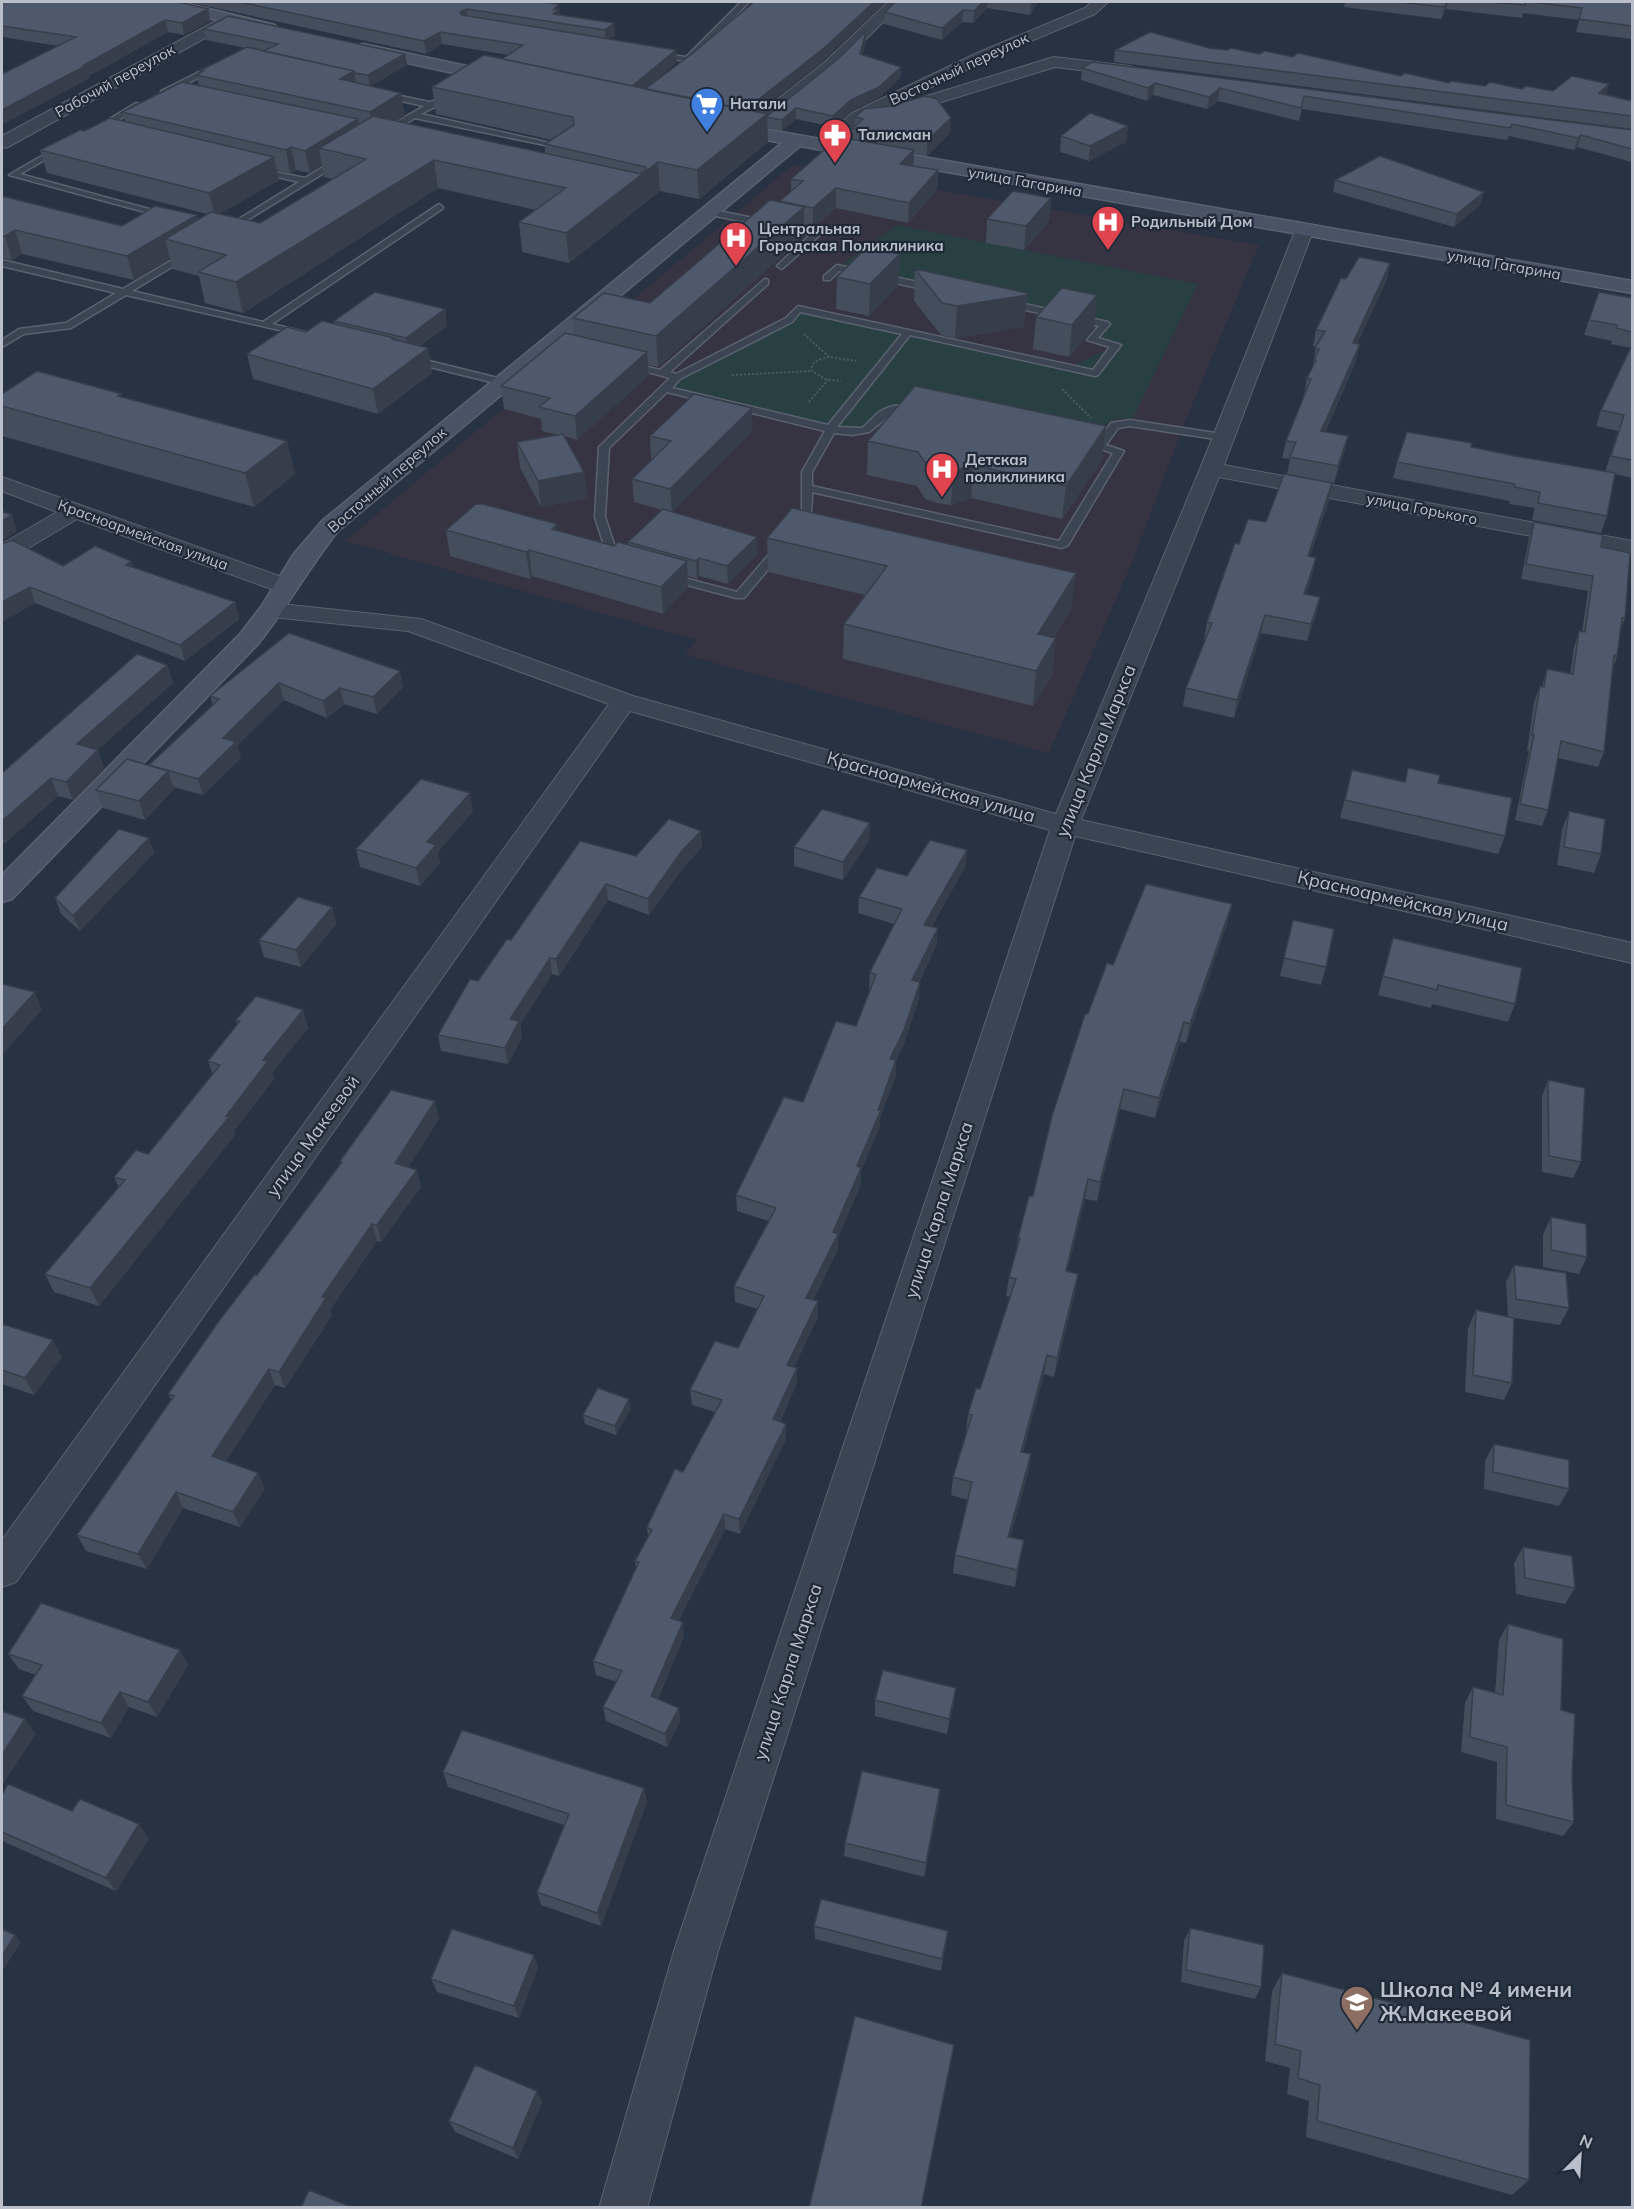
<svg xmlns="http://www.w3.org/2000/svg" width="1634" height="2209" viewBox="0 0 1634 2209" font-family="Mulish,sans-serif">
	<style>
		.medical { fill: #363343 }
		.green { fill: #294043 }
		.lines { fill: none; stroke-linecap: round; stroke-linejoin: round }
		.lane-casing { stroke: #5a626f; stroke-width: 3 }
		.street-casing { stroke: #5a626f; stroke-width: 2 }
		.secondary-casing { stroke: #5a626f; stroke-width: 3 }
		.path { stroke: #485d60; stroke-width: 2; stroke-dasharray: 2 2; stroke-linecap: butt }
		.lane { fill: #3b4452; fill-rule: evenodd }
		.street { fill: #3b4452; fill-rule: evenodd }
		.secondary { fill: #4a5365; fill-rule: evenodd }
		.wall { fill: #434d5c; fill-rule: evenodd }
		.shaded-wall { fill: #373e4b }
		.building { fill: #4e596b; stroke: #373e4b; stroke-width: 1.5 }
		.labels { text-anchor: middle; stroke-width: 4.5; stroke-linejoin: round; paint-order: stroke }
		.far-street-label { font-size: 15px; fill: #b9c0cc; stroke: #202937 }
		.far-poi-label { font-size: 15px; font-weight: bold; fill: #b9c0cc; stroke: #202937; text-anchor: start }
		.street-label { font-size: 18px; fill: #b9c0cc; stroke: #202937 }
		.near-poi-label { font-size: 21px; font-weight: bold; fill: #b9c0cc; stroke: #202937; text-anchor: start }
	</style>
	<rect width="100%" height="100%" fill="#273242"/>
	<path class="medical" d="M793,165L1259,245L1183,427L1134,558L1049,753L685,655L696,640L345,541Z"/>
	<path class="green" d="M897,225L1198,284L1133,418H1118L1100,427L896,408L860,432L665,389L677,377L789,320L798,309L1070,367L1115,346L1092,340L1105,324L837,268Z"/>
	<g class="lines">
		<defs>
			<path id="lane" d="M741,2H749L691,62L653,55L657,53L686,57Z
				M211,66L218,68L168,93L161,91Z
				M382,92L429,102L438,100L435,107L421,114L568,147L564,149L415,118L387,135H381V131L424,106L379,96V92Z
				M136,103L143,105L100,131L93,129Z
				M57,147L64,149L20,174L171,215L167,218L9,175Z
				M338,158L345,160L228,232L221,230L299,182L256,172V168L305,178Z
				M439,204L443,207L442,209L272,324L305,332V336L126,295L71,328L24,334L2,347V340L19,329L66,323L116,293L2,266V260L123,289L187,251L190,252V256L132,291L263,322Z
				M709,209L817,231L821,234L782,269L777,266L779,264L810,235L706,214V210Z
				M837,265L932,285L937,288L932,291L839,271L830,280H824V276Z
				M765,279L768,280V284L670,372L676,374L786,318L798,306L1093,370L1110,347L1087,340L1099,326L1002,305L1000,303L1005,300L1108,322L1110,324L1098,338L1121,345L1098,375L1095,376L910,335L837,427L862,428C869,423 874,415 881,411C892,404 910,403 920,410L915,413L894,412L869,432L852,435L834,433L812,472V486L1059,541L1113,453L1094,447L1111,423L1130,420L1222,434L1227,437L1222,440L1130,426L1118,428L1106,445L1124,451L1068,545L1062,548L812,492C812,508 812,525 796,531L791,528L802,514V472L825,431L667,392L609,448L605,517L620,562L618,564H610L595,517L599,447L670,378L625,366L630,363L660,370ZM800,312L902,334L828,425L672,388L680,379L792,322Z
				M413,357L506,380L508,382L503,385L410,362V358Z
				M781,544L787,547L744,598H736L665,579L663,577L669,574L737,592L777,545Z"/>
			<path id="street" d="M888,2H903L837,68L753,136H741L739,132L741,128L825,62Z
				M1092,2H1108L1095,14L989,59L891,107L1054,57L1129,66L1135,68L1137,71L1135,74L1129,76L1055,67L896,116L890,115L888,111L890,108L864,121L830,150H818L815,146L852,113L977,53L1085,8Z
				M229,14L237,19L234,22L8,147L2,148V136Z
				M1304,225L1311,227L1313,231L1224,465L1632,541V555L1219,477L1081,820L1632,943V963L1075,836L718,1951L647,2208H599L674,1951L1050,830L630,711L16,1582L2,1587V1540L609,704L408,631L272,617L263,615L260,610L263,605L272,603L421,619L633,696L1056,814L1200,469L1295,231L1297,227Z
				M2,477L293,581L297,586L293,591L285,593L277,591L77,519L10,559L2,561V544L57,512L2,491Z"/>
			<path id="secondary" d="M156,2H180L275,25L277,28L269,33L157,5Z
				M363,44L504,74L512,79L504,84L357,52L355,49L357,46Z
				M724,122L1632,281V293L800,146L338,531C309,567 287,608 258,644L12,899L2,902V875L240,634L261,607L293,555L322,521L782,143L718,131L715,127L718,123Z"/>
		</defs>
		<use href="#lane" class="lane-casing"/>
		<use href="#street" class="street-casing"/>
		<use href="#secondary" class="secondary-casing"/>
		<path class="path" d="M804,334L829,357L856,361
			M829,357L818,360L812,365V371L825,379L841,381
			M732,375L812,371
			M1062,389L1091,418
			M809,402L828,380"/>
		<use href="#lane" class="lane"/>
		<use href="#street" class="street"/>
		<use href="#secondary" class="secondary"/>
	</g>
	<path class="wall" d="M2,2L208,9L210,21L184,35L168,32L89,76L90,78L58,46L2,37Z
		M188,2H541L560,15L614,23L615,35L610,39L676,50L677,62L645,89L824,60L757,112L767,114V116L838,59L866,31V42L862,55L901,67L900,78L879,98L851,111L833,127L796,119L782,131L767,128L768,142L699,199L660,191L569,263L522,252L519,222L536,210L438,188L243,313L205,303L199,276L172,269L170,258L134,280L22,254L12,260L2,258V196L122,226L197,215L198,220L207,214L47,173L40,150L84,131L125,121L122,112L199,85L196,75L200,73L199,71L246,48L206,40L204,29L405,54L407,65L370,86L405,116L396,121L545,154V144L552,140L436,114L432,87L502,59L508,55L442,44L426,54ZM322,166L324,177L333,179L260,223L219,214L279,180L277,170L290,173L296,170L310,173Z
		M895,2H1038L1030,15L987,8L973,23L962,22L942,40L884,24L885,12Z
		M1345,2H1632V39L1576,32L1579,20L1523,13L1522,18L1446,9L1441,19L1344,7Z
		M1209,48L1259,54L1293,57L1449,83L1522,89L1606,94L1632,101V130V129L1114,62L1115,50Z
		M1082,68L1632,130V162L1577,147L1574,150L1509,136L1507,140L1302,109L1299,121L1218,101L1207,109L1153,95L1147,101L1081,80Z
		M855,117L950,133L927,156L914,154L913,166L938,170L937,190L908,223L836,208L813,228L804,226V236L658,367L648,365L649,375L577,440L564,436L584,472L587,498L541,507L520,468L517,442L558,435L542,431L541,419L504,409L501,386L574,335L573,318L650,303L780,202V201L791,191V179L853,139V128L855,126Z
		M1128,126L1126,142L1089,161L1060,152L1061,136Z
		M1335,180L1484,192L1480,205L1454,227L1333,192Z
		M1051,198L1049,222L1024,250L986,243L987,219Z
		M900,254L898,286L869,316L836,309L837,277Z
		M1390,263L1387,279L1357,344L1356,361L1325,432L1348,436L1344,453L1334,483L1287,474L1290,459L1282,458L1286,441L1304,395L1307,378L1312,369L1316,347L1313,346L1316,330L1346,279Z
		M915,269L1024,327L955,338L941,335L914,301Z
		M1632,298V478L1615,474L1607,516L1601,533L1532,520L1535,508L1509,504L1510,501L1393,478L1397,462L1471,447L1515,456L1605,472L1618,431L1596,426L1601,410L1631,348L1611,344L1612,341L1584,335L1589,320Z
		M445,309L447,326L420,346L432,373L378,414L253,379L247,354L306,332L335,324L334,321Z
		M1036,317L1094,327L1069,357L1033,349Z
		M2,394L122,397L287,441L295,474L254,507L2,436Z
		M752,408V431L672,512L757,537V554L728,584L699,576L697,579L688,576V587L663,614L532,576L530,579L450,556L446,530L557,524V530L614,546L628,545V542L662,510L634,502L632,479L652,459H651L650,436Z
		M1106,426L1102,460L1062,519L971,498L951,505L937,503L925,499L917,486L867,475L868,441Z
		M1332,483L1329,500L1310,556L1316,558L1312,575L1306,595L1320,597L1316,615L1307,641L1261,633L1234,718L1183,706L1186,688L1205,640H1204L1207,622L1239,544L1266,522Z
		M1534,522L1601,547L1625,618L1621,628L1617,656L1613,668L1604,752L1598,767L1558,758L1548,810L1542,826L1515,820L1529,751H1527L1534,702L1540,686H1542L1547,669L1570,674L1574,647L1579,631L1582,632L1588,591L1521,579L1529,538Z
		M767,538L1072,607L1054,637L1053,673L1033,706L843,659L844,624L865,595L768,572Z
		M2,544L63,566L131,561L133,567L235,602L239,619L185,661L35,603L2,622Z
		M289,633L403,687L377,714L344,704L327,718L284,700L237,746L241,758L203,795L173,787L174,789L145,820L103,808L96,790L149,765L213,705L210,696Z
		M167,665L173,683L97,750L104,768L73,800L58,796L5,843L2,841V773Z
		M1408,768L1438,783L1505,836L1498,854L1340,818L1352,770L1405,781Z
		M473,811L438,852L440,863L420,886L360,867L356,849Z
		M1569,811L1601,854L1594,873L1557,865L1562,830Z
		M870,823L869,841L843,880L794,866V847Z
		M149,838L154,853L80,931L61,914L55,898Z
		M702,847L683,868L649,915L608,900L559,976L552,974L520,1025L522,1037L508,1064L441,1051L438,1035L478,981L511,940L636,856Z
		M967,850L965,867L932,926L937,944L919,982V998L903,1046L896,1060V1076L880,1117V1126L861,1171V1184L838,1237V1249L813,1300L818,1301V1317L794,1367L797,1368V1383L780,1422L786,1439L740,1534L725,1529L679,1620L684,1636L658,1699L679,1708L680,1721L667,1747L606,1721L603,1707L617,1682L596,1675L593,1661L636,1568L635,1561L648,1537L647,1527L683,1472L715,1412L692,1405L690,1390L738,1348L757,1309L735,1302L734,1286L769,1221L737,1211L736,1195L856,1026L870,989L869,988L870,972L894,924L858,913L859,897Z
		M1232,904L1227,924L1186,1043L1180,1042L1155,1118L1120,1109L1097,1201L1085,1199L1067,1271L1078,1274L1075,1293L1054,1377L1044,1374L1023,1452L1031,1454L1028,1473L1010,1537L1024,1540L1015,1587L953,1573L955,1555L968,1500L951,1495L953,1477L967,1433L966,1432L968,1414L980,1389L1010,1297L1006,1296L1009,1277L1016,1252L1018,1238L1033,1196L1088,1014Z
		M332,907L336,924L301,967L264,957L259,940Z
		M1293,920L1326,967L1321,985L1280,976Z
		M1393,938L1515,1004L1508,1022L1432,1004L1431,1008L1378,995Z
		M303,1010L308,1028L272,1073L274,1079L234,1131L235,1135L99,1306L54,1292L45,1274L119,1188L114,1177L148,1154L213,1075L208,1061L238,1025L236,1020Z
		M1548,1080L1581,1162L1573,1178L1542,1172V1096Z
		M439,1119L408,1167L421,1187L381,1242L377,1241L330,1310L332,1315L285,1388L275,1385L226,1461L265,1488L240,1527L183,1508L147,1569L86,1551L77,1535L171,1400L168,1394L341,1164L340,1161Z
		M1551,1217L1587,1257L1579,1274L1543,1267V1235Z
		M1514,1265L1569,1308L1560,1325L1508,1317L1506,1282Z
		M1476,1310L1512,1383L1504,1400L1465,1392L1468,1328Z
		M2,1324L62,1357L34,1395L2,1384Z
		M631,1408L616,1435L585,1424L583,1415Z
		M1494,1444L1569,1489L1559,1506L1484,1489L1485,1461Z
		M1523,1547L1575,1588L1565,1604L1516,1594L1514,1563Z
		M1508,1624L1561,1710L1572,1778L1574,1822L1563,1836L1496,1819L1497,1762L1461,1752L1465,1703L1473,1687L1495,1693L1499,1640Z
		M180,1650L188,1665L157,1717L129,1707L111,1738L33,1711L22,1696L36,1675L19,1669L8,1654Z
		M875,1700L954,1703L947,1734L875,1716Z
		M443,1772L644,1788L647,1802L601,1926L541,1905L537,1892L564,1825L448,1787Z
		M940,1789L939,1803L924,1877L844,1856L845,1843Z
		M2,1795L72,1811L149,1838L116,1891L2,1841Z
		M814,1926L946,1944L941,1971L815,1939Z
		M1190,1928L1261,1987L1255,1999L1181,1982L1184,1941Z
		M538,1967L519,2018L437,1992L431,1979Z
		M1282,1973L1529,2180L1512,2195L1306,2137L1309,2101L1287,2094L1290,2068L1265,2061L1272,1991Z
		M537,2091L542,2102L518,2159L455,2132L449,2121Z"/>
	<path class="shaded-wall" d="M874,2H886L824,60L743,124L742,111Z
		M983,2H988L987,8L973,23L974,11Z
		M1032,2H1038L1030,15L1031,3Z
		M1447,2H1448L1446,9L1441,19L1444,7Z
		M559,4L560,16L554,22V9Z
		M208,9L210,21L184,35L182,23Z
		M467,9L468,21L462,24L460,12Z
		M963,10L962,22L942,40V28Z
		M165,20L168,32L89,76L90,78L2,125V110Z
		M614,23L615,35L606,42L605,30Z
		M866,31V42L859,64L860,54Z
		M440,32L442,44L426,54L424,41Z
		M676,50L677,62L632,99L631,87Z
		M405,54L407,65L370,87L368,75Z
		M901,67L900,78L879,98L851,111L833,127V116L851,100Z
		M354,71L358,93L340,79Z
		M1155,83L1153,95L1147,101L1148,88Z
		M1609,84L1606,97L1599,93Z
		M1220,88L1218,101L1207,109L1209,97Z
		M401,93L405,116L374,135L370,112Z
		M796,108V119L782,131V120Z
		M767,114L768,142L699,199L697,170Z
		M951,118L950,133L927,156V141Z
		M358,119L362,142L319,148L322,166L310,173L305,151Z
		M1128,126L1126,142L1089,161L1090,146Z
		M1581,135L1577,147L1574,150L1578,138Z
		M291,147L296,170L290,173L286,150Z
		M914,150L913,169L900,164Z
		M274,157L279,180L215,216L209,193Z
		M434,160L438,188L243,313L236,282Z
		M658,162L660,191L569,263L566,233Z
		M938,170L937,190L908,223L909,203Z
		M836,188V208L813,228V208Z
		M1484,192L1480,205L1454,227L1457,214Z
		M1051,198L1049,222L1024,250L1026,226Z
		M804,207V236L658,367L656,336Z
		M197,215L203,238L165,239L170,258L134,280L127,256Z
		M15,230L22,254L12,260L5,236Z
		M900,254L898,286L869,316L870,284Z
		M1390,263L1387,279L1349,360L1353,343Z
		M1027,295L1024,327L955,338L957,306Z
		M1097,295L1094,327L1069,357L1072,325Z
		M445,309L447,326L409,354L406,338Z
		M1360,344L1356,361L1317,448L1321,431Z
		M428,348L432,373L378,414L373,389Z
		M647,352L649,375L577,440L575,416Z
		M752,408V431L672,512L670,489Z
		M1106,426L1102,460L1062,519L1066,486Z
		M1348,436L1344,453L1334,483L1338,466Z
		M287,441L295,474L254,507L245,473Z
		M973,465L971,498L951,505L953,471Z
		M584,472L587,498L541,507L538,481Z
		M1332,483L1329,500L1304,573L1308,556Z
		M12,515L17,531L2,541V521Z
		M557,524L560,550L552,529Z
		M757,537V554L728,584L727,566Z
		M529,550L532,576L530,579L526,552Z
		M699,558V576L697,579L696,561Z
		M1316,558L1312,575L1300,612L1304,594Z
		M131,561L137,577L126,565Z
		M687,561L688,587L663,614L661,587Z
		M1076,573L1072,607L1035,668L1038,634Z
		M30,587L35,603L2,622V602Z
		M1320,597L1316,615L1307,641L1311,624Z
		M235,602L239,619L185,661L180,645Z
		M1265,615L1261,633L1234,718L1237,700Z
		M1056,638L1053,673L1033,706L1036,671Z
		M167,665L173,683L84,762L77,744Z
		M400,671L403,687L377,714L373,697Z
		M279,683L284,700L237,746L241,758L203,795L198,779L223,738Z
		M340,688L344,704L327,718L323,701Z
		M98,750L104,768L73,800L66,782Z
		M168,771L174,789L145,820L139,801Z
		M51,778L58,796L5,843L2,835V821Z
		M470,793L473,811L438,852L440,863L420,886L416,868L427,842Z
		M870,823L869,841L843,880V862Z
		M701,831L702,847L683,868L649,915L648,899L681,852Z
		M149,838L154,853L80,931L73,916Z
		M967,850L965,867L923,941L924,925Z
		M606,884L608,900L559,976L556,959Z
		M1232,904L1227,924L1186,1043L1190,1024Z
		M332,907L336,924L301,967L296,950Z
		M938,928L937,944L911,997L912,980Z
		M550,958L552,974L520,1025L522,1037L508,1064L505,1048L510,1019Z
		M920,982L919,998L903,1046L896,1060V1076L880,1117V1126L861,1171V1184L838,1237V1249L806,1313V1298L833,1232L878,1110L890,1059Z
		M35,992L42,1010L2,1055V1029Z
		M303,1010L308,1028L272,1073L274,1079L234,1131L235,1135L99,1306L90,1288L226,1116L263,1060Z
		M1184,1022L1180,1042L1155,1118L1159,1098Z
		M1124,1089L1120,1109L1097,1201L1100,1182Z
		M435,1101L439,1119L400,1180L395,1163Z
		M417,1170L421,1187L381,1242L377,1225Z
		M1088,1179L1085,1199L1063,1290L1066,1271Z
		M372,1224L377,1241L330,1310L332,1315L285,1388L279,1372L322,1297Z
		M1078,1274L1075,1293L1054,1377L1057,1358Z
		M818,1301V1317L788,1380L787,1365Z
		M53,1340L62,1357L34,1395L25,1378Z
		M1047,1355L1044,1374L1018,1470L1021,1452Z
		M797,1368V1383L774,1434L773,1419Z
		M269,1369L275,1385L219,1473L212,1456Z
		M629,1399L631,1408L616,1435L615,1426Z
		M786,1424V1439L740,1534L739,1519Z
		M1031,1454L1028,1473L1006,1554L1008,1537Z
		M258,1473L265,1488L240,1527L233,1512Z
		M176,1492L183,1508L147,1569L138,1554Z
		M724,1514L725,1529L673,1632L671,1618Z
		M1024,1540L1021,1558L1015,1587L1017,1570Z
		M683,1622L684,1636L653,1710L651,1696Z
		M180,1650L188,1665L157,1717L148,1702Z
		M956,1688L954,1703L947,1734L949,1719Z
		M120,1692L129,1707L111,1738L101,1723Z
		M679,1708L680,1721L667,1747L665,1734Z
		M25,1719L36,1734L2,1786V1755Z
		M644,1788L647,1802L601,1926L597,1913Z
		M940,1789L939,1803L924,1877L926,1863Z
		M139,1824L149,1838L116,1891L106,1878Z
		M15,1935L21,1942L2,1972V1956Z
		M534,1955L538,1967L519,2018L514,2006Z
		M537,2091L542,2102L518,2159L513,2148Z"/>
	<path class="building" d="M2,2H178L208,9L182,23L165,20L84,65H87L2,110V74L76,37L2,26Z
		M240,2H541L559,4L554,9H559L553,14L614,23L605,30L467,9L460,12L462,15L676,50L632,86L502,59L523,45L440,32L424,41Z
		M754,2H874L824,48L745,110L645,89L693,53Z
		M895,2H983L974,11L963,10L942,28L885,12Z
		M1398,2H1447L1444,7Z
		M1491,2H1526L1525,5Z
		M1530,2H1632V26L1579,19L1582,8Z
		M228,16L405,54L368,75L355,73L354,71L263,51L278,44L204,29Z
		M866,31L860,54L901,67L879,87L851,100L833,116L796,108L782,120L766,117L838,59Z
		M1150,32L1209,48L1227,50L1231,48L1259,54L1265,51L1293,57L1298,53L1401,76L1405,73L1449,83L1451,81L1485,86L1490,82L1522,89L1526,86L1553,91L1572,76L1609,84L1599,93L1632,101V116L1115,50Z
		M247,47L354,71L340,79L401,93L370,112L196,75L203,71H199Z
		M484,55L767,114L697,170L658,162L566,233L519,222L566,188L434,160L236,282L198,272L226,255L165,239L211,212L260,223L366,159L319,148L373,116L641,174L646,171V167L545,144L574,125L573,117L432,87Z
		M1093,62L1632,130V149L1581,135L1578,138L1512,124L1510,128L1304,96L1301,108L1220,88L1209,97L1155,83L1148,88L1082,68Z
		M182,82L358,119L305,151L291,147L286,150L122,112Z
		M925,96L937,99L951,118L927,141L853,128L863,119L855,117L864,109L891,106Z
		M1090,113L1128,126L1090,146L1061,136Z
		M110,118L274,157L209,193L40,150L80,130L84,131Z
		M839,137L914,150L900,164L938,170L909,203L836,188L813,208L780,201L803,181L791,179Z
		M1380,156L1484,192L1457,214L1335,180Z
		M1013,191L1051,198L1026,226L987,219Z
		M2,196L122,226L155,206L197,215L127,256L15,230L5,236H2Z
		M770,200L804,207L656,336L573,318L604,293L650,303Z
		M866,248L900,254L870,284L837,277Z
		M1359,257L1390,263L1353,343L1360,344L1321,431L1348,436L1338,466L1290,457L1296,442L1286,441L1311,379L1307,378L1316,360H1314L1319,349L1315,348L1325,331L1316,330L1341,278L1346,279Z
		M915,269L1027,293V295L957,306L942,303Z
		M1062,288L1097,295L1072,325L1036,317Z
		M375,292L445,309L406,338L334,321Z
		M1599,292L1632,298V332L1616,328L1617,325L1589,320Z
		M322,321L394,338L392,339L428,348L373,389L247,354L287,327L306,332Z
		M565,333L647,352L575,416L539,407L550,398L501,386Z
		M1632,345V460L1611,456L1624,415L1601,410Z
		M37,371L122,394L118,396L287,441L245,473L2,406V394Z
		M915,386L1106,426L1066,486L973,465L953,471L939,470L927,465L918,452L868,441Z
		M694,394L752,408L670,489L632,479L671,441L650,436Z
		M1407,432L1472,443L1471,447L1515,456L1615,473L1607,516L1538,503L1540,492L1514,487L1515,484L1397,462Z
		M563,434L584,472L538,481L517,442Z
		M1284,474L1332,483L1308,556L1316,558L1304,594L1320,597L1311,624L1265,615L1237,700L1186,688L1212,623L1207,622L1235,543L1239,544L1248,519L1266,522Z
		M476,504H483L557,524L552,529L614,546L618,542L687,561L661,587L529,550L526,552L446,530Z
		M792,508L1076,573L1038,634L1056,638L1036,671L844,624L887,566L767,538Z
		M663,509L757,537L727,566L699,558L696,561L628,542Z
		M2,511L12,515L2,521Z
		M1534,522L1603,535L1601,547L1630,553L1625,618H1622L1617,656L1614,655L1604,752L1561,741L1548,810L1520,804L1534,735H1532L1540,686L1544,687L1547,669L1573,674L1579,631L1585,632L1593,576L1526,564Z
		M12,540L63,566L95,546L131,561L126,565L235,602L180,645L30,587L2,602V544Z
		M289,633L400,671L373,697L340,688L323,701L279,683L223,738L236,742L198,779L149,765L219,699L210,696Z
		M137,654L167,665L77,744L98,750L66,782L51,778L2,821V773Z
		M127,759L168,771L139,801L96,790Z
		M1408,768L1440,775L1438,783L1512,798L1505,836L1345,800L1352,770L1405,782Z
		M421,779L470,793L427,842L436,845L416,868L356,849Z
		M822,809L870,823L843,862L794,847Z
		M1569,811L1605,819L1601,854L1564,847Z
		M669,819L701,831L681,852L648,899L606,884L556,959L550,958L510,1019L519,1021L505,1048L438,1035L470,979L478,981L507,939L511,940L580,841L636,856Z
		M119,829L149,838L73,916L55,898Z
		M930,840L967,850L924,925L938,928L912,980L920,982L904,1030L890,1059L896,1060L878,1110H881L857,1166L861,1168L833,1232L838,1234L806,1298L818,1301L787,1365L797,1368L773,1419L786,1424L739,1519L724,1514L671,1618L683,1622L651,1696L679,1708L665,1734L603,1707L622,1671L593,1661L639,1562L635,1561L652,1530L647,1527L675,1469L683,1472L722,1400L690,1390L715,1341L738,1348L764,1296L734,1286L776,1208L736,1195L784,1097L803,1102L836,1021L856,1026L876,975L870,972L902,909L859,897L877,868L907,876Z
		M1146,884L1232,904L1190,1024L1184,1022L1159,1098L1124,1089L1100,1182L1088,1179L1066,1271L1078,1274L1057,1358L1047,1355L1021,1452L1031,1454L1008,1537L1024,1540L1017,1570L955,1555L972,1482L953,1477L972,1415L968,1414L976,1388L980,1389L1016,1279L1009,1277L1020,1238H1018L1029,1196H1033L1052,1116L1085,1014H1088L1107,963L1113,965Z
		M298,897L332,907L296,950L259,940Z
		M1293,920L1334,929L1326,967L1284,958Z
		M1393,938L1522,968L1515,1004L1438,985L1437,990L1383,976Z
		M2,984L35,992L2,1029Z
		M256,996L303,1010L263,1060L268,1061L226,1116L229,1117L90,1288L45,1274L125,1180L114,1177L136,1150L148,1154L220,1065L208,1061L240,1021L236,1020Z
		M1548,1080L1585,1088L1581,1162L1549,1156Z
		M391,1090L435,1101L395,1163L417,1170L377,1225L372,1224L322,1297L326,1298L279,1372L269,1369L212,1456L258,1473L233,1512L176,1492L138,1554L77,1535L174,1396L168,1394L219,1321L255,1274L257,1275L342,1162L340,1161Z
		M1551,1217L1586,1224L1587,1257L1551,1250Z
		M1514,1265L1566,1273L1569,1308L1516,1299Z
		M1476,1310L1514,1318L1512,1383L1473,1375Z
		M2,1324L53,1340L25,1378L2,1370Z
		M598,1388L629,1399L615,1426L583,1415Z
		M1494,1444L1569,1460V1489L1493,1472Z
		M1523,1547L1572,1556L1575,1588L1525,1578Z
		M41,1603L180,1650L148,1702L120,1692L101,1723L22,1696L42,1665L8,1654Z
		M1508,1624L1563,1639L1561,1710L1575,1714L1572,1778L1574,1822L1506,1805L1507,1747L1470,1737L1473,1687L1503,1695Z
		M883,1670L956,1688L949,1719L875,1700Z
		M2,1711L25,1719L2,1755Z
		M462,1730L644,1788L597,1913L537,1892L569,1814L443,1772Z
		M862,1771L940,1789L926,1863L845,1843Z
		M8,1784L72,1811L80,1799L139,1824L106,1878L2,1832V1795Z
		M821,1899L948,1931L942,1959L814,1926Z
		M1190,1928L1264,1945L1261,1987L1186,1970Z
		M2,1929L15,1935L2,1956Z
		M452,1929L534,1955L514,2006L431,1979Z
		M1282,1973L1530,2040L1529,2180L1317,2121L1320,2085L1298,2078L1301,2051L1275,2044Z
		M855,2016L954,2045L921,2208H809Z
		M475,2065L537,2091L513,2148L449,2121Z
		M309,2190L354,2208H301Z"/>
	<defs>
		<symbol id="supermarket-pin" viewBox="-11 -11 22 30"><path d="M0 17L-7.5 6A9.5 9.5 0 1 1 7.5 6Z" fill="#3f7fe0" stroke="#202937"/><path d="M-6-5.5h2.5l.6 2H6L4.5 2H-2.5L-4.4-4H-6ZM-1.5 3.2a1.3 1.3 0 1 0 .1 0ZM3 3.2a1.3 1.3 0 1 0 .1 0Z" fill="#fff"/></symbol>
		<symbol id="pharmacy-pin" viewBox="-11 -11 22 30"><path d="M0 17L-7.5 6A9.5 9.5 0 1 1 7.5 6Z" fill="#e0444e" stroke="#202937"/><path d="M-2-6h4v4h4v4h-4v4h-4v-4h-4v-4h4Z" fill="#fff"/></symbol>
		<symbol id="hospital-pin" viewBox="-11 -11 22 30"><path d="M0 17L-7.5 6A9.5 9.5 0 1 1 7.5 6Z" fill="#e0444e" stroke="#202937"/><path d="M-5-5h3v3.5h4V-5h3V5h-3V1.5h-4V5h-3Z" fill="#fff"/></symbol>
		<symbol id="school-pin" viewBox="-11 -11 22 30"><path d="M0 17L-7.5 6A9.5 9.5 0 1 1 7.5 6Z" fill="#8d6e63" stroke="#202937"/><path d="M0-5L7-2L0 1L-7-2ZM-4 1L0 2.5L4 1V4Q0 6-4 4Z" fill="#fff"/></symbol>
	</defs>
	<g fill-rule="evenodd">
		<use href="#supermarket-pin" x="688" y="85" width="38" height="52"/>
		<use href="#pharmacy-pin" x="816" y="116" width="38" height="52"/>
		<use href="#hospital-pin" x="1089" y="203" width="38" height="52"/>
		<use href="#hospital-pin" x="717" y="219" width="38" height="52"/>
		<use href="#hospital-pin" x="923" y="450" width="38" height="52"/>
		<use href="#school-pin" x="1338" y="1983" width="38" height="52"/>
	</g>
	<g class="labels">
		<g class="far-street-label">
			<text transform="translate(959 69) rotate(-25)" y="5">Восточный переулок</text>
			<text transform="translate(115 81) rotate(-29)" y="5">Рабочий переулок</text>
			<text transform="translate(1025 182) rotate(10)" y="5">улица Гагарина</text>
			<text transform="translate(1504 265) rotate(10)" y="5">улица Гагарина</text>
			<text transform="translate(387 480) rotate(-41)" y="5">Восточный переулок</text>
			<text transform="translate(1422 509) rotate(11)" y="5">улица Горького</text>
			<text transform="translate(143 535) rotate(20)" y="5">Красноармейская улица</text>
		</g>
		<g class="far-poi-label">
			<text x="730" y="109">Натали</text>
			<text x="858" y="140">Талисман</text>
			<text x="1131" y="227">Родильный Дом</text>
			<text x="759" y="234">Центральная<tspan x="759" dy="17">Городская Поликлиника</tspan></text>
			<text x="965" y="465">Детская<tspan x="965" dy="17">поликлиника</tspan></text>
		</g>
		<g class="street-label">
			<text transform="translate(1096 751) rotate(-68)" y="6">улица Карла Маркса</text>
			<text transform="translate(931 787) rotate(16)" y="6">Красноармейская улица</text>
			<text transform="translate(1403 901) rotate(13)" y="6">Красноармейская улица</text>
			<text transform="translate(313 1136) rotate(-54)" y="6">улица Макеевой</text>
			<text transform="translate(939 1210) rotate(-72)" y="6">улица Карла Маркса</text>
			<text transform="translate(788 1672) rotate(-72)" y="6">улица Карла Маркса</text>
		</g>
		<g class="near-poi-label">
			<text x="1380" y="1997">Школа № 4 имени<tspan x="1380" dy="24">Ж.Макеевой</tspan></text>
		</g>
	</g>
	<rect width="1634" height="2209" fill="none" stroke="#b9c0cc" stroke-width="6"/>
	<g transform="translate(1580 2155) rotate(24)" stroke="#202937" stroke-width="4.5" paint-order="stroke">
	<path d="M0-4.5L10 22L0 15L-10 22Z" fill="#b9c0cc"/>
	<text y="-9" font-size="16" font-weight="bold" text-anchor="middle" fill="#b9c0cc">N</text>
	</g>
</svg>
